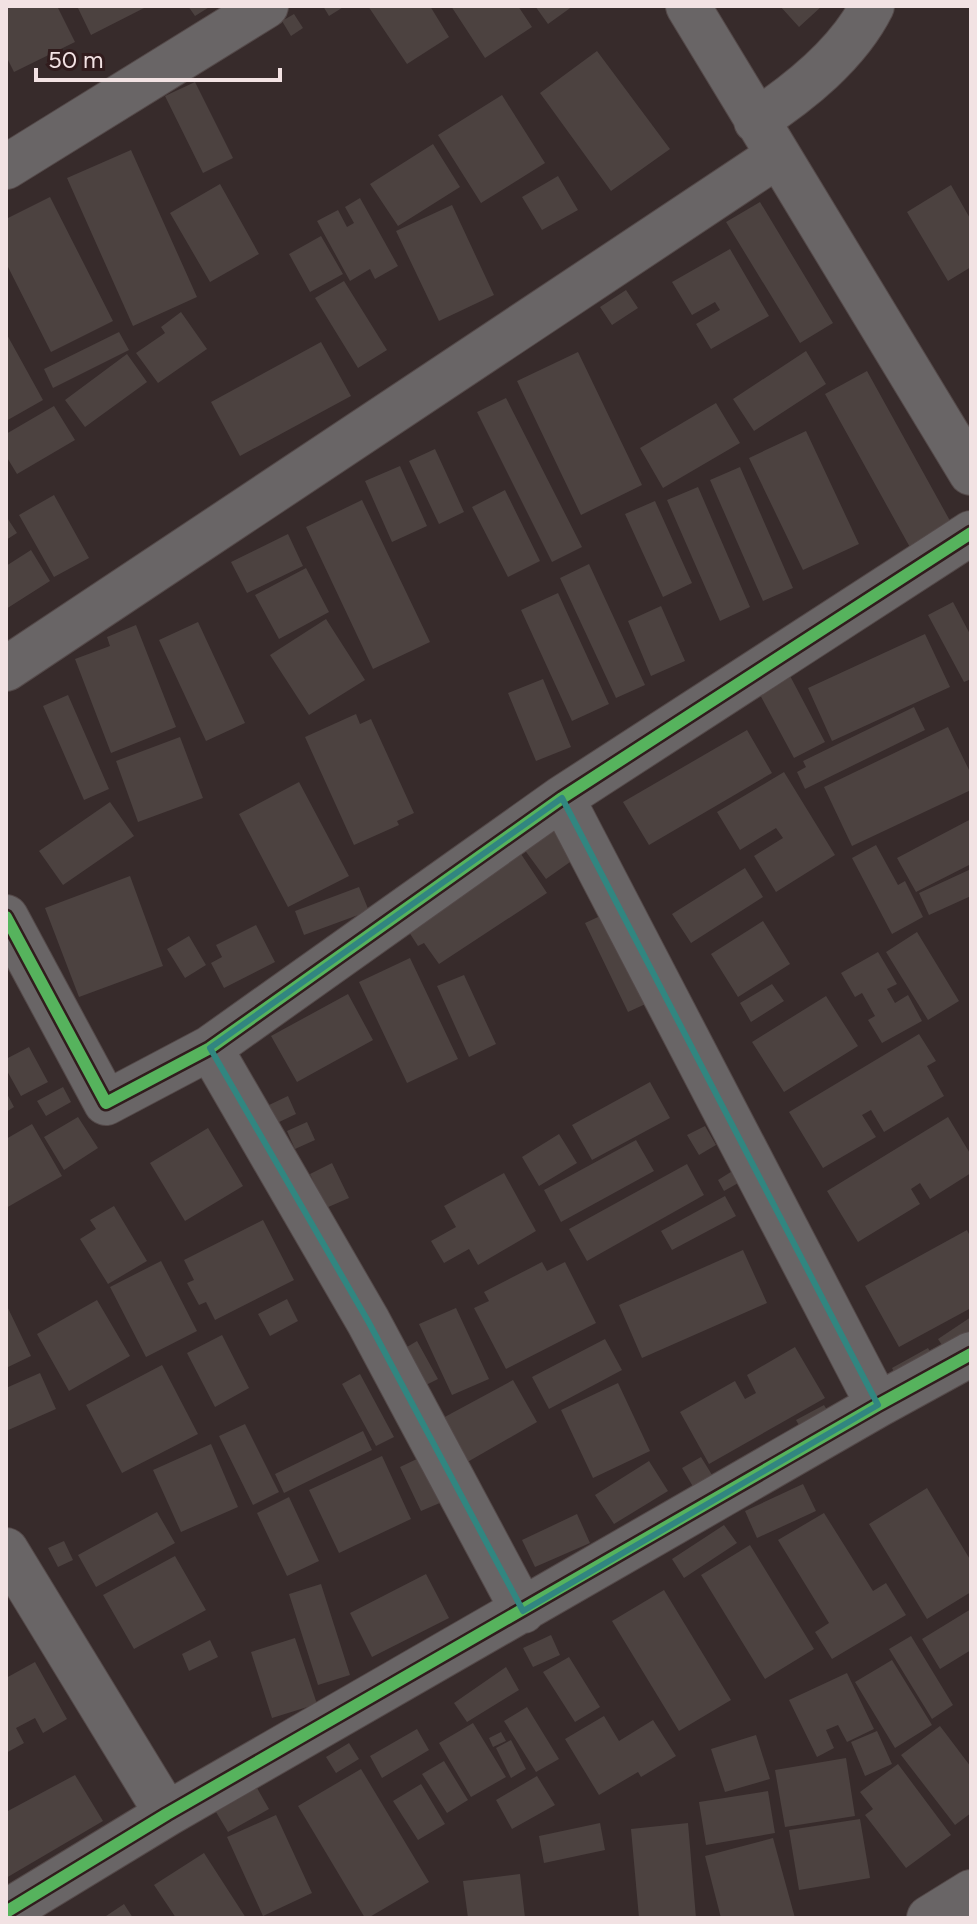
<svg xmlns="http://www.w3.org/2000/svg" width="977" height="1924" viewBox="0 0 977 1924" font-family="Figtree,sans-serif">
	<style>
		.building { fill: #4c4240 }
		.lines { fill: none; stroke-linecap: round; stroke-linejoin: round }
		.minor-casing { stroke: #544949; stroke-width: 46 }
		.minor { stroke: #696566; stroke-width: 44 }
		.cycleway-casing { stroke: #311c1d; stroke-width: 17 }
		.cycleway { stroke: #56b35d; stroke-width: 12 }
		.marked { fill: none; stroke: #318680; stroke-width: 6; stroke-linejoin: round }
	</style>
	<rect width="100%" height="100%" fill="#372b2b"/>
	<path class="building" d="M6,6H57L75,42L14,72L6,56Z
		M77,6H148L91,35Z
		M188,6H211L195,16Z
		M323,6H345L329,16Z
		M368,6H430L449,37L407,64Z
		M451,6H518L532,27L485,58Z
		M535,6H573L548,24Z
		M780,6H822L799,27Z
		M294,14L303,28L291,36L282,21Z
		M597,51L670,149L611,191L540,93Z
		M195,82L233,158L203,173L165,96Z
		M502,95L545,163L481,203L438,135Z
		M433,144L460,187L398,226L370,184Z
		M131,150L197,297L133,326L67,178Z
		M558,176L578,210L542,230L522,197Z
		M220,184L259,254L210,282L170,213Z
		M951,185L971,220V267L948,281L907,212Z
		M50,197L113,321L51,352L6,263V219Z
		M360,198L398,266L375,279L370,269L350,281L317,221L338,210L347,227L354,223L345,207Z
		M760,202L833,323L800,343L726,222Z
		M452,205L494,295L439,321L396,231Z
		M321,236L343,274L310,292L289,254Z
		M730,249L769,316L711,349L696,324L720,310L715,302L692,315L672,282Z
		M344,281L387,350L358,368L315,298Z
		M626,290L638,308L612,325L600,307Z
		M181,312L207,349L158,383L136,353L165,333L161,327Z
		M119,332L129,350L53,388L44,369Z
		M6,333L43,400L6,421Z
		M321,342L351,396L240,456L211,402Z
		M806,351L826,384L754,431L733,399Z
		M578,352L642,485L581,515L517,381Z
		M127,354L147,382L85,427L65,400Z
		M867,371L954,528L912,551L825,394Z
		M506,398L582,547L552,562L477,412Z
		M716,403L740,443L663,488L640,448Z
		M54,406L75,440L17,474L6,456V434Z
		M806,431L859,544L803,570L749,458Z
		M435,449L464,512L439,524L409,461Z
		M400,466L427,526L392,542L365,481Z
		M740,467L793,588L763,601L710,480Z
		M698,487L750,607L720,621L667,500Z
		M505,490L540,561L508,577L472,507Z
		M54,495L89,558L54,577L19,515Z
		M362,500L430,642L373,669L306,527Z
		M655,501L692,583L663,597L625,514Z
		M6,516L17,533L6,540Z
		M288,534L303,566L247,593L231,562Z
		M31,550L50,581L6,609V566Z
		M589,564L645,685L616,698L560,578Z
		M306,568L329,612L279,639L255,595Z
		M558,593L609,704L572,721L521,610Z
		M953,602L971,636V679L964,682L928,615Z
		M661,606L685,661L651,676L628,621Z
		M326,619L365,680L309,715L270,655Z
		M198,622L245,723L206,741L159,640Z
		M136,625L176,727L111,753L75,659L110,646L107,637Z
		M925,634L950,687L832,741L808,688Z
		M789,674L825,742L794,758L758,691Z
		M543,679L571,747L536,761L508,693Z
		M68,695L109,789L84,800L43,706Z
		M914,707L925,730L805,789L797,772L806,767L803,761Z
		M356,714L360,724L371,719L414,813L397,821L399,825L354,845L305,737Z
		M948,727L971,774V790L852,846L824,787Z
		M747,730L772,773L649,845L623,802Z
		M180,737L203,798L138,822L116,761Z
		M784,772L835,855L776,892L754,856L783,838L776,828L740,850L717,812Z
		M299,782L349,876L288,907L239,814Z
		M110,802L134,836L63,885L39,851Z
		M971,819V864L916,892L897,858Z
		M558,824L580,855L546,879L524,849Z
		M876,845L898,885L905,881L923,917L892,934L852,858Z
		M519,851L547,893L439,964L424,943L418,946L405,926Z
		M745,868L763,897L691,943L672,914Z
		M971,869V896L929,915L919,893Z
		M130,876L163,966L79,997L45,908Z
		M359,887L369,911L304,935L295,911Z
		M609,912L652,1001L628,1012L585,923Z
		M763,921L790,964L738,997L711,954Z
		M256,925L275,962L224,988L211,963L222,957L216,945Z
		M917,932L959,1001L928,1020L886,952Z
		M189,936L206,965L185,978L167,949Z
		M878,952L897,984L887,989L895,1003L908,995L922,1021L882,1043L868,1020L875,1016L862,993L855,997L841,973Z
		M410,958L458,1059L407,1083L359,982Z
		M464,975L496,1044L469,1057L437,986Z
		M772,984L784,1001L751,1022L740,1003Z
		M348,994L373,1040L297,1082L271,1036Z
		M826,996L858,1046L784,1092L752,1042Z
		M919,1034L936,1061L927,1066L944,1096L884,1132L871,1110L862,1115L876,1137L823,1168L789,1112Z
		M29,1047L48,1082L21,1096L6,1069V1059Z
		M650,1082L670,1118L592,1160L572,1125Z
		M63,1087L71,1102L46,1116L37,1101Z
		M6,1092L14,1107L6,1112Z
		M288,1096L296,1114L277,1123L269,1105Z
		M78,1117L98,1148L64,1170L44,1137Z
		M948,1117L971,1155V1173L930,1199L920,1183L911,1189L920,1204L858,1242L827,1191Z
		M307,1122L315,1140L295,1149L287,1131Z
		M32,1124L62,1176L6,1208V1139Z
		M705,1126L716,1145L699,1155L687,1135Z
		M208,1128L243,1186L185,1221L150,1163Z
		M559,1134L577,1163L539,1186L522,1157Z
		M636,1140L654,1171L561,1222L544,1190Z
		M332,1163L349,1198L326,1208L310,1174Z
		M687,1164L704,1195L587,1261L569,1229Z
		M734,1170L740,1182L724,1191L718,1180Z
		M504,1173L536,1231L478,1265L469,1249L444,1263L431,1241L456,1227L444,1206Z
		M725,1196L736,1216L672,1250L661,1231Z
		M114,1206L147,1261L108,1284L80,1239L96,1229L90,1220Z
		M263,1220L294,1280L215,1320L206,1302L199,1305L187,1283L194,1280L184,1260Z
		M967,1230L971,1238V1308L899,1347L865,1286Z
		M743,1250L767,1303L642,1358L619,1305Z
		M161,1261L197,1331L146,1357L110,1287Z
		M542,1262L547,1271L565,1262L596,1323L506,1369L474,1308L489,1301L484,1292Z
		M287,1299L298,1321L270,1336L258,1314Z
		M97,1300L130,1356L69,1391L37,1334Z
		M6,1304L31,1356L6,1368Z
		M456,1308L489,1379L452,1395L419,1324Z
		M971,1317V1350L953,1362L938,1339Z
		M222,1335L249,1388L215,1407L187,1353Z
		M605,1339L622,1370L549,1409L532,1377Z
		M417,1341L438,1379L418,1389L397,1353Z
		M795,1347L825,1398L709,1464L680,1412L735,1381L745,1399L756,1393L747,1375Z
		M928,1348L940,1369L903,1389L892,1368Z
		M162,1365L198,1434L122,1473L86,1405Z
		M40,1373L56,1409L6,1431V1388Z
		M360,1374L394,1437L376,1446L342,1384Z
		M513,1380L537,1422L464,1464L441,1419Z
		M618,1383L650,1451L593,1478L561,1410Z
		M824,1405L833,1420L805,1436L796,1420Z
		M245,1424L279,1492L253,1505L219,1436Z
		M363,1431L372,1450L284,1493L275,1474Z
		M211,1444L238,1507L181,1532L153,1470Z
		M382,1456L411,1519L339,1553L309,1490Z
		M421,1457L442,1502L421,1511L400,1467Z
		M701,1457L717,1483L698,1495L682,1468Z
		M649,1461L668,1491L614,1524L595,1495Z
		M803,1484L816,1511L757,1538L745,1511Z
		M927,1488L971,1561V1592L927,1619L869,1524Z
		M289,1497L319,1561L287,1576L257,1513Z
		M157,1512L175,1543L96,1587L78,1555Z
		M824,1513L873,1591L886,1583L906,1615L832,1659L815,1632L829,1623L778,1540Z
		M577,1514L590,1543L535,1567L522,1540Z
		M724,1525L737,1543L684,1578L672,1559Z
		M64,1541L73,1560L58,1567L48,1548Z
		M750,1545L814,1649L765,1679L701,1575Z
		M175,1556L206,1610L134,1649L103,1595Z
		M426,1574L449,1618L372,1657L350,1613Z
		M321,1584L350,1675L318,1685L289,1594Z
		M664,1590L731,1700L679,1731L612,1621Z
		M971,1609V1650L940,1669L922,1639Z
		M551,1635L560,1655L533,1667L523,1648Z
		M911,1636L953,1705L932,1719L889,1649Z
		M295,1638L317,1704L272,1718L251,1652Z
		M210,1640L218,1657L189,1671L182,1654Z
		M569,1657L600,1707L575,1722L543,1672Z
		M892,1660L932,1725L895,1748L855,1682Z
		M35,1662L67,1719L43,1733L35,1718L16,1728L24,1743L6,1753V1678Z
		M506,1667L519,1690L467,1722L454,1703Z
		M847,1673L874,1729L847,1742L838,1725L826,1730L834,1748L817,1757L789,1700Z
		M527,1707L559,1759L536,1772L504,1721Z
		M604,1716L619,1741L653,1720L676,1756L641,1777L638,1772L599,1795L565,1739Z
		M473,1723L506,1777L471,1797L439,1743Z
		M940,1726L971,1767V1813L955,1825L901,1755Z
		M417,1729L429,1750L382,1778L370,1756Z
		M877,1731L892,1764L865,1776L851,1742Z
		M501,1732L506,1741L493,1747L489,1738Z
		M756,1735L770,1779L725,1792L711,1749Z
		M511,1740L526,1769L511,1778L496,1748Z
		M349,1743L359,1759L336,1773L326,1757Z
		M846,1758L855,1816L785,1827L775,1770Z
		M444,1761L468,1800L447,1813L422,1774Z
		M898,1764L951,1835L906,1868L865,1815L873,1809L860,1792Z
		M361,1769L429,1882L368,1918H365L298,1806Z
		M75,1775L103,1821L6,1878V1812Z
		M537,1776L555,1805L512,1829L496,1800Z
		M421,1784L445,1824L418,1840L393,1801Z
		M257,1788L269,1809L228,1832L216,1812Z
		M768,1791L775,1833L706,1845L699,1802Z
		M276,1815L312,1893L263,1916L227,1837Z
		M860,1819L870,1878L799,1890L789,1830Z
		M600,1823L605,1850L544,1863L539,1836Z
		M688,1823L696,1918H639L631,1829Z
		M773,1838L795,1918H721L705,1856Z
		M204,1853L246,1918H176L154,1885Z
		M520,1874L525,1918H468L463,1881Z
		M124,1904L133,1918H103Z"/>
	<g class="lines">
		<defs>
			<path id="minor" d="M688,6L971,473
				M756,121C800,92 848,54 872,6
				M6,167L266,6
				M6,669L777,156
				M562,798L878,1405
				M6,917L106,1103L210,1048L562,798L971,533
				M210,1048L368,1321L523,1611
				M6,1550L167,1814
				M6,1912L167,1814L878,1405L971,1354
				M929,1918L971,1892"/>
		</defs>
		<use href="#minor" class="minor-casing"/>
		<use href="#minor" class="minor"/>
		<defs>
			<path id="cycleway" d="M6,917L106,1103L210,1048L562,798L971,533
				M6,1912L167,1814L878,1405L971,1354"/>
		</defs>
		<use href="#cycleway" class="cycleway-casing"/>
		<use href="#cycleway" class="cycleway"/>
	</g>
	<path class="marked" d="M562,798L878,1405L523,1611L368,1321L210,1048Z"/>
	<rect width="977" height="1924" fill="none" stroke="#f2e2e3" stroke-width="16"/>
	<path d="M36 68v12h244v-12" fill="none" stroke="#f2e2e3" stroke-width="4"/>
	<text x="48" y="68" font-size="24" fill="#f2e2e3" stroke="#311c1d" stroke-width="6" paint-order="stroke">50 m</text>
</svg>
